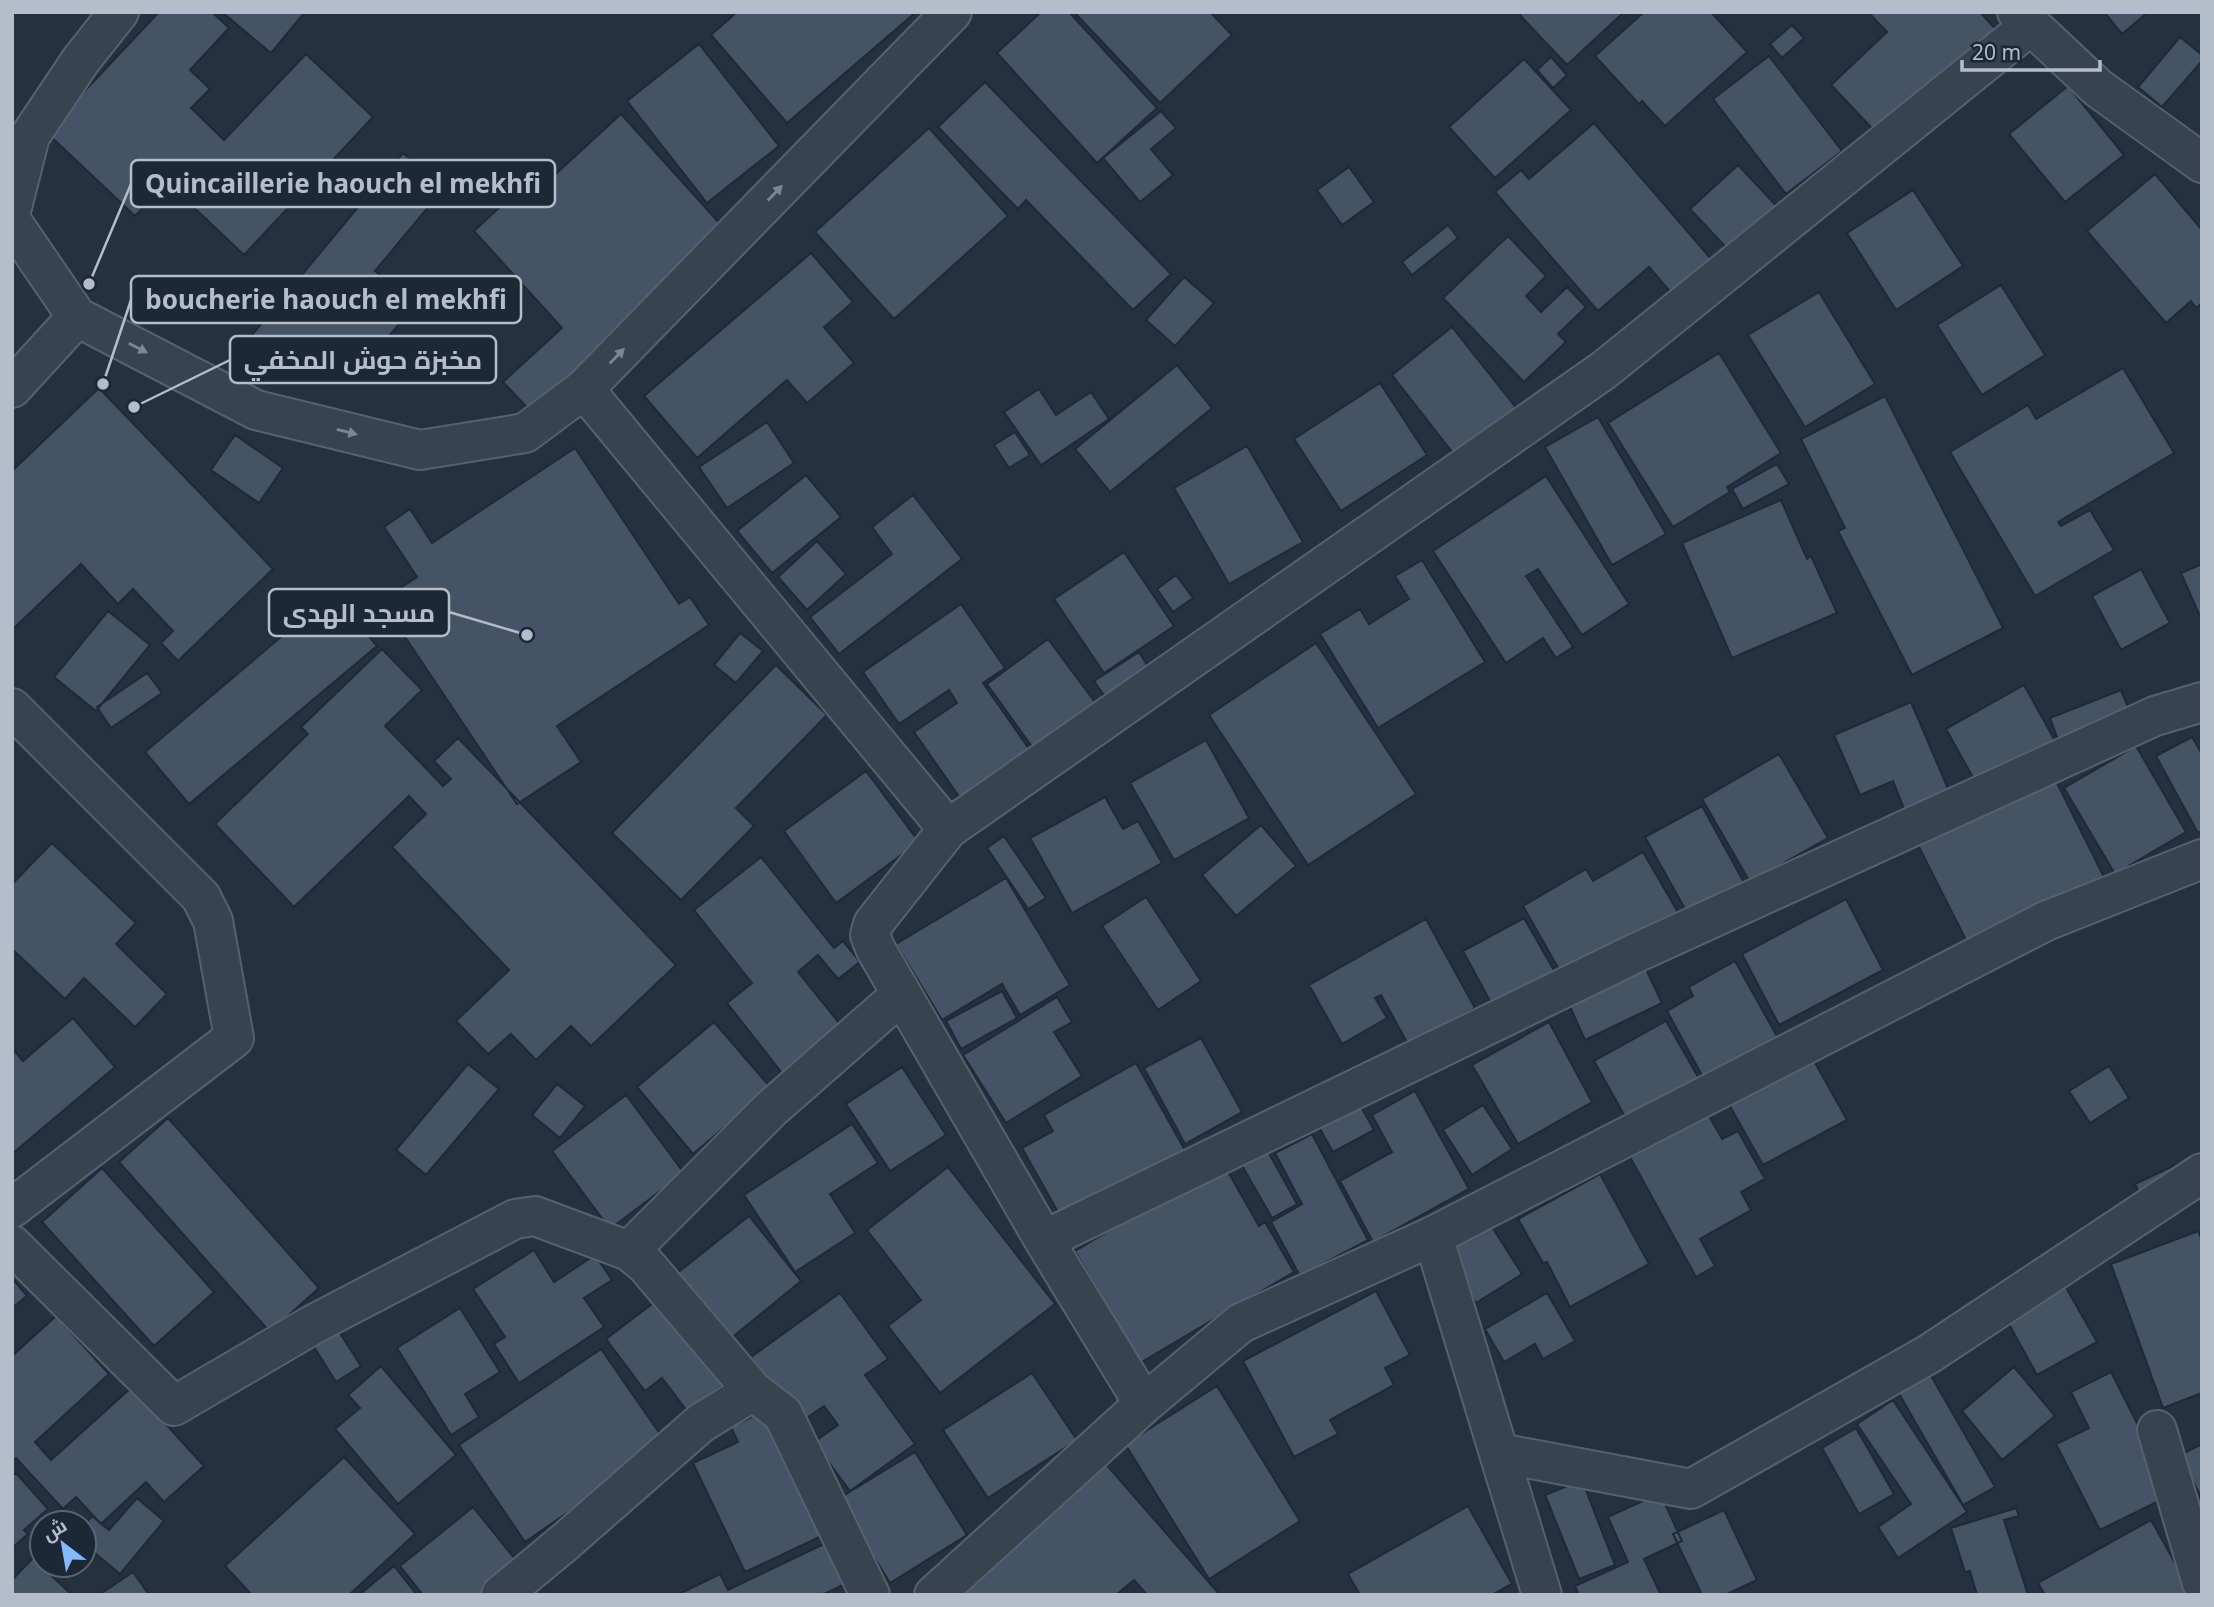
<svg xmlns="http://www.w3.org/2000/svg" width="2214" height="1607" viewBox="0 0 2214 1607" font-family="'Noto Sans',Cairo,sans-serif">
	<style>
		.building { fill: #445365; stroke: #1f2a38; stroke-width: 2 }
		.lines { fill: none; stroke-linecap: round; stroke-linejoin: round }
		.minor-casing { stroke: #56616e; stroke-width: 42 }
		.minor { stroke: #384351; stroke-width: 38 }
		.oneway { fill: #7c8794 }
		.leader { fill: none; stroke: #b4becb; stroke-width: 2.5 }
		.callout-dot { fill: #b4becb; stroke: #1d2836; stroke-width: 2.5 }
		.callout { fill: #1d2836; stroke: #b4becb; stroke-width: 2.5 }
		.callout-label { font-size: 26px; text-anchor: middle; font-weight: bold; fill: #b4becb }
	</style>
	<rect width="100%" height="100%" fill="#233141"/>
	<path class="building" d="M159,12H212L229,28L190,70L210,89L191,108L224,140L306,54L373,117L244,255L167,182L135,216L46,132Z
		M222,12H305L271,53Z
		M737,12H916L787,123L711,35Z
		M1041,12H1069L1157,108L1097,163L997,53Z
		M1074,12H1210L1232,35L1160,103Z
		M1517,12H1624L1567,65Z
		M1644,12H1711L1747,52L1665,126L1642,101L1639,104L1595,56Z
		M1868,12H1980L2001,35L1885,142L1831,85L1887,32Z
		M2104,12H2148L2122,34Z
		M1792,25L1804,38L1782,58L1770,44Z
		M2180,37L2202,55V61L2162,107L2138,87Z
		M699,44L779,146L707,203L627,101Z
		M1769,56L1842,151L1786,194L1713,99Z
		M1551,57L1567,75L1553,88L1537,70Z
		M1524,59L1571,110L1495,178L1449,127Z
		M985,82L1171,274L1133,310L1026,200L1018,209L938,127Z
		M2068,86L2124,155L2065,202L2009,134Z
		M1161,111L1176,128L1151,149L1173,175L1140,202L1103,158Z
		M621,114L731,236L534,415L503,382L562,328L474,231L514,194L523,204Z
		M1594,123L1718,267L1679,302L1649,267L1598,311L1495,192L1521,170L1529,179Z
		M929,128L1008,216L894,319L815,232Z
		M403,153L445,187L375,271L415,305L349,384L300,343L280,367L247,341Z
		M1738,165L1782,212L1734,256L1690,209Z
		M1349,167L1374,202L1342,225L1317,190Z
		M2155,174L2202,230V303L2196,308L2191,301L2166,323L2087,231Z
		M1913,190L1963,266L1896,310L1847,233Z
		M1448,225L1458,238L1412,275L1402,262Z
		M1508,236L1546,276L1526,296L1541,312L1567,287L1586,307L1558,334L1566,342L1524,382L1443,298Z
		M811,253L853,302L824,327L854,363L807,403L787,380L697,458L644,396Z
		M1184,277L1214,303L1175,346L1146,320Z
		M2001,285L2045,355L1982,395L1937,325Z
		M1819,292L1875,384L1805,427L1748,335Z
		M1452,327L1521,414L1460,462L1392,375Z
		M1719,353L1781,453L1727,487L1730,492L1673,527L1608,423Z
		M1177,365L1212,408L1110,492L1075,449Z
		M2123,368L2174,453L2058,522L2061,526L2090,510L2114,550L2035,596L1950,452L2028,405L2036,419Z
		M1380,383L1427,455L1341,511L1294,439Z
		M99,388L273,569L178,661L161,643L173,631L133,589L118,604L81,564L12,630V471Z
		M1039,389L1056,415L1091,392L1109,419L1041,465L1004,412Z
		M1885,396L2003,628L1912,675L1838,531L1845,528L1801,439Z
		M1598,417L1666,534L1612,565L1545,447Z
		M767,422L794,463L727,508L699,467Z
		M1015,432L1030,455L1009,468L994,445Z
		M235,435L283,468L259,503L211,470Z
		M1247,446L1303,542L1229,584L1174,488Z
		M575,448L679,604L690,597L709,625L557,726L581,762L517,804L381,601L417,577L384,527L410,509L432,543Z
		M1777,464L1789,484L1743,509L1732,489Z
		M806,475L841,517L772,573L737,531Z
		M1546,476L1629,604L1582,635L1538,569L1526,576L1573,647L1556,658L1543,638L1506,663L1433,551Z
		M913,495L962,559L839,654L810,617L892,554L872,527Z
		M1781,500L1807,559L1811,556L1837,613L1732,658L1682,543Z
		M817,541L846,574L807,610L778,577Z
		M1124,552L1174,626L1104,673L1054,599Z
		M1422,560L1485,662L1378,728L1320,634L1360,609L1369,624L1409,599L1395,576Z
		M2202,564V621L2181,573Z
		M2141,569L2170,623L2121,650L2092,596Z
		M1176,575L1193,598L1173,612L1157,589Z
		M333,593L377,646L189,804L145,752Z
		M961,604L1005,668L983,683L1039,763L969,811L914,732L957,703L949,690L899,724L863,672Z
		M108,611L150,645L96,711L54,677Z
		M740,633L763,651L736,683L714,665Z
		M1048,639L1100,709L1038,755L987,684Z
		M1316,643L1416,794L1308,865L1209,715Z
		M382,649L422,690L385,726L443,786L451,779L434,761L458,738L676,965L591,1046L571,1026L536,1060L511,1034L488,1054L456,1021L509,970L392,847L426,814L409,796L294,907L215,824L308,734L301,727Z
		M1139,652L1152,673L1108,701L1094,681Z
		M776,665L827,715L736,808L754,826L681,900L612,833Z
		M147,673L162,693L111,728L97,707Z
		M2024,685L2058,746L1980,790L1946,729Z
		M2121,690L2130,712L2058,740L2050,718Z
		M1911,702L1949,791L1905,811L1893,781L1860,795L1834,735Z
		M2192,737L2202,754V831L2198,833L2156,756Z
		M1206,740L1249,818L1174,860L1130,783Z
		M2136,746L2186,832L2115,874L2064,788Z
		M1779,754L1828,838L1750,882L1702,799Z
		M866,771L919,842L836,903L784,831Z
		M2054,777L2106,881L1971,950L1918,845Z
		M1105,797L1123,829L1138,821L1162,863L1072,913L1030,838Z
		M1702,806L1747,888L1690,918L1645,837Z
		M1261,825L1296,866L1236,916L1202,875Z
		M1004,836L1046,898L1028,909L987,848Z
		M52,843L136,923L116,944L167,994L135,1027L84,978L65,999L12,949V884Z
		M1643,852L1679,914L1565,980L1523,906L1586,869L1593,881Z
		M761,857L834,948L843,941L860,962L838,979L818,955L798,972L848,1034L789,1082L727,1003L752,983L694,910Z
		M1006,878L1070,985L1020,1015L1002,984L942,1020L896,944Z
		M1146,897L1201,981L1158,1010L1102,926Z
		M1846,899L1883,970L1779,1025L1742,954Z
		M1524,918L1559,979L1497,1014L1463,951Z
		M1426,919L1475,1008L1409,1046L1381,995L1375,998L1387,1018L1342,1044L1309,985Z
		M1735,961L1778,1038L1704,1079L1667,1011L1693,996L1689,987Z
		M1643,963L1662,1003L1585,1040L1566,998Z
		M1002,991L1017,1018L961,1049L946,1021Z
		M1057,997L1072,1022L1054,1032L1082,1076L1006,1123L963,1055Z
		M73,1018L115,1067L12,1154V1048L23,1061Z
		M1666,1021L1701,1082L1628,1122L1594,1061Z
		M714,1022L771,1088L693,1154L637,1087Z
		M1549,1022L1592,1102L1518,1144L1472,1065Z
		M1201,1038L1242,1112L1185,1144L1144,1068Z
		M1808,1050L1847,1120L1763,1165L1726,1099Z
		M1136,1063L1186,1152L1063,1221L1022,1148L1053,1131L1044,1115Z
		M468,1064L499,1089L426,1175L396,1150Z
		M2109,1066L2129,1098L2090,1123L2069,1091Z
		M902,1067L946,1135L890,1171L846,1104Z
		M557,1084L585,1106L560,1138L532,1115Z
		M1352,1091L1374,1130L1333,1152L1311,1113Z
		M1415,1091L1469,1189L1373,1242L1340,1181L1392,1152L1372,1115Z
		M626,1095L684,1173L610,1229L552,1151Z
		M1483,1105L1512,1149L1472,1175L1443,1130Z
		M1708,1114L1722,1139L1738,1131L1765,1179L1741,1192L1751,1210L1700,1239L1715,1266L1696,1277L1630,1157Z
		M168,1118L319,1288L270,1332L119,1162Z
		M852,1124L878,1163L830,1194L855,1233L795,1272L744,1195Z
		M1312,1134L1368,1240L1300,1276L1271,1222L1302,1204L1275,1153Z
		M1266,1148L1297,1204L1272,1218L1240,1162Z
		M1223,1163L1259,1226L1265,1222L1294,1272L1140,1363L1075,1251Z
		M2175,1165L2182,1180L2142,1199L2135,1184Z
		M948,1167L1055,1304L940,1393L888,1326L921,1300L867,1230Z
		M102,1168L214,1292L154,1346L42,1222Z
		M1600,1174L1649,1264L1570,1307L1547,1262L1543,1263L1518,1219Z
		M749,1216L801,1281L729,1340L676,1274Z
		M1485,1216L1522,1274L1476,1303L1438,1246Z
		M2198,1231L2202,1240V1393L2163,1408L2111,1264Z
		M534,1250L554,1282L595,1255L612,1280L584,1298L604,1327L519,1383L494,1344L505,1337L473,1289Z
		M12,1278L27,1296L12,1308Z
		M2064,1284L2097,1342L2037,1375L2005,1317Z
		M1376,1291L1410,1355L1385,1368L1394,1385L1330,1420L1338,1434L1294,1457L1243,1361Z
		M840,1293L888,1359L865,1375L915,1444L850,1491L814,1442L838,1425L824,1406L799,1423L751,1357Z
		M1547,1293L1575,1341L1543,1359L1535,1344L1504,1362L1485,1329Z
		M665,1294L730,1380L687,1411L662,1378L645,1391L606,1339Z
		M460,1308L500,1372L465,1394L479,1417L451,1435L397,1348Z
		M56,1316L109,1374L35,1442L51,1460L132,1387L204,1466L164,1502L146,1482L101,1524L76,1497L63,1509L16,1458L12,1461V1356Z
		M336,1327L361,1366L336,1382L311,1342Z
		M601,1349L667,1444L525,1542L459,1445Z
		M381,1366L456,1455L398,1504L335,1429L360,1408L348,1395Z
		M2014,1367L2055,1416L2002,1460L1962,1411Z
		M2111,1372L2173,1494L2100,1530L2056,1444L2089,1428L2071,1392Z
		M1032,1373L1077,1440L988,1498L943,1430Z
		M1930,1374L1995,1487L1963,1505L1898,1392Z
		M1217,1386L1300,1521L1209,1579L1125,1444Z
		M1893,1400L1967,1512L1898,1558L1878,1527L1911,1504L1857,1424Z
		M768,1409L828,1533L745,1572L693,1463L738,1442L731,1427Z
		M1856,1428L1894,1494L1859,1514L1822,1448Z
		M2202,1444V1499L2180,1455Z
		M915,1452L967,1535L890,1583L838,1499Z
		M344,1457L415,1534L349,1595H252L225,1566Z
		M1105,1463L1220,1595H1147L1134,1580L1116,1595H954Z
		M16,1473L48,1509L24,1530L28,1534L12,1548V1476Z
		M1582,1480L1615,1565L1579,1579L1545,1495Z
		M1660,1493L1682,1541L1644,1559L1661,1595H1579L1575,1586L1628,1562L1608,1517Z
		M137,1498L164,1521L120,1574L84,1544V1526L92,1516L109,1530Z
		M1468,1506L1512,1584L1492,1595H1360L1348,1574Z
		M473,1507L523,1569L490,1595H423L400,1566Z
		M2016,1508L2019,1516L2004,1520L2028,1595H1977L1970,1571L1965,1572L1951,1528Z
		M1724,1510L1757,1580L1725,1595H1702L1673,1534Z
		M2151,1520L2193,1595H2045L2038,1583Z
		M826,1543L845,1584L822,1595H677L720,1574L728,1590Z
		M33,1558L72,1595H12V1580Z
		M394,1566L417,1595H359Z
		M133,1572L149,1595H99Z"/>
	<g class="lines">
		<defs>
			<path id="minor" d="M2017,12L2098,88L2202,163
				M12,207L30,136L81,60L119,12
				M12,222L77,317L256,410L420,450L525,433L584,389L952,12
				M12,388L77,317
				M584,389L948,829L873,924L870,935L875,948L1044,1240
				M12,708L201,897L213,921L234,1038L12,1208
				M948,829L1604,370L2031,25
				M1433,1236L2046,921L2202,859
				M12,1245L174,1406L314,1324L515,1219L535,1216L629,1251L645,1264L753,1391L783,1414L870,1595
				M629,1251L772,1108L901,995
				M1144,1404L1044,1240L1638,952L2155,716L2202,702
				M2157,1430L2202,1583
				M1499,1453L1691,1489L1929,1354L2202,1173
				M501,1595L565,1542L701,1423L753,1391
				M934,1595L1144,1404L1241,1323L1433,1236L1542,1595"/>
		</defs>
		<use href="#minor" class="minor-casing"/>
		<use href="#minor" class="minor"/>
	</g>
	<defs><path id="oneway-solid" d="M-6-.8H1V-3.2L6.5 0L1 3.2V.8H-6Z" transform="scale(1.75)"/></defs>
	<g class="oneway">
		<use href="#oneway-solid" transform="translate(775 193) rotate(-46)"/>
		<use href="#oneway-solid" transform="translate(138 348) rotate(27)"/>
		<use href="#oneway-solid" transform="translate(617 356) rotate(-46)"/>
		<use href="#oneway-solid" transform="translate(347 432) rotate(14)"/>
	</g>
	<path class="leader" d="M89 284L131 184M103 384L131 300M134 407L230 360M527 635L449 612"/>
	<g class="callout-dot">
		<circle cx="89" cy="284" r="7"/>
		<circle cx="103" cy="384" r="7"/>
		<circle cx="134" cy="407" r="7"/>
		<circle cx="527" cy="635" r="7"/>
	</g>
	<g class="callout">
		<rect x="131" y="160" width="424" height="47" rx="7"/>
		<rect x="131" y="276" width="390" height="47" rx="7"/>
		<rect x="230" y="336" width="266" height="47" rx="7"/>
		<rect x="269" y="589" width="180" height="47" rx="7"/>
	</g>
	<g class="callout-label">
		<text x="343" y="193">Quincaillerie haouch el mekhfi</text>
		<text x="326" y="309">boucherie haouch el mekhfi</text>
		<text x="363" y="369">مخبزة حوش المخفي</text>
		<text x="359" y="622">مسجد الهدى</text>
	</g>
	<rect width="2214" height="1607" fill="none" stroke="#b4becb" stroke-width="28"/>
	<g transform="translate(63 1544) rotate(329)"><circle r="33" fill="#1d2836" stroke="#596472" stroke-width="2"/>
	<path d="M0-5L12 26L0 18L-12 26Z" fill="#86b8fe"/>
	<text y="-10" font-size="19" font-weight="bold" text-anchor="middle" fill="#b4becb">ش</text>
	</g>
	<path d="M1962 60v10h138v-10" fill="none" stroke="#b4becb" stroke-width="3.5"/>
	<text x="1972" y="60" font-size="21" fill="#b4becb" stroke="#1d2836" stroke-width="5" paint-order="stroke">20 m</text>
</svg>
